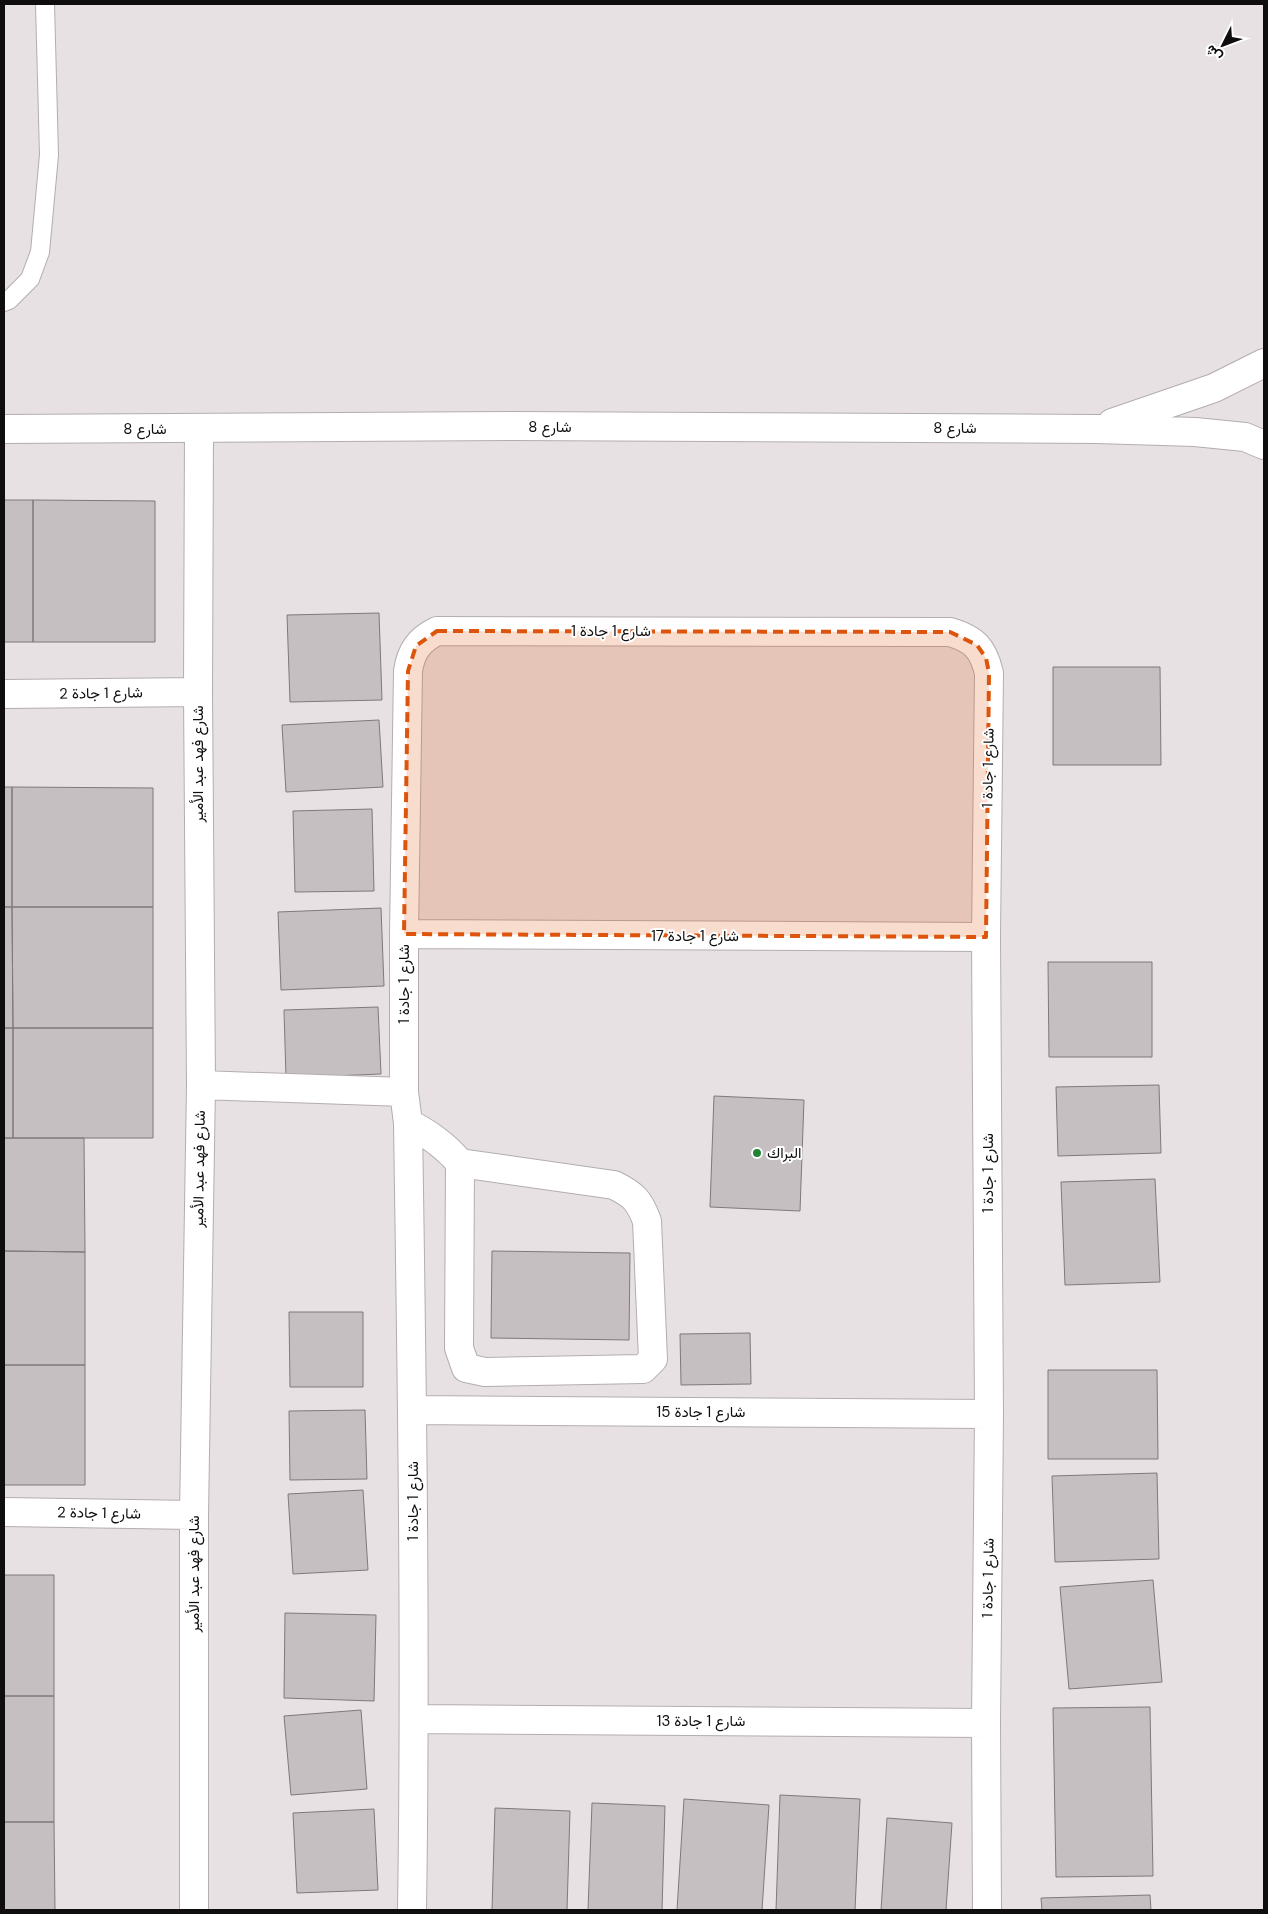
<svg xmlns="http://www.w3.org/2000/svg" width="1268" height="1914" viewBox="0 0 1268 1914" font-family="'DM Sans',Vazirmatn,sans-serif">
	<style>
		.building { fill: #c6bfc1; stroke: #7f797b }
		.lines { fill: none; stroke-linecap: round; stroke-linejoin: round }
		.lane-casing { stroke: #b4adaf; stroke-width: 20 }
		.street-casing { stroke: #b4adaf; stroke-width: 30 }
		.secondary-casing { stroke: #b4adaf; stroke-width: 30 }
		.lane { stroke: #fff; stroke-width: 18 }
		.street { stroke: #fff; stroke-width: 28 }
		.secondary { stroke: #fff; stroke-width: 28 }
		.marked { fill: #dd550c; fill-opacity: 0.2; stroke: #dd550c; stroke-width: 4; stroke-dasharray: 10 6; stroke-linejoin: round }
		.poi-dot { fill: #238233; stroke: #fff; stroke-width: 2 }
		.labels { text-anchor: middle; stroke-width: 4; stroke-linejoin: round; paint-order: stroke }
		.street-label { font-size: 15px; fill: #0f0d0e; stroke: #fff }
		.poi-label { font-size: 15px; fill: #0f0d0e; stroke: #fff; text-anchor: start }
	</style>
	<rect width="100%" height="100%" fill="#e8e1e3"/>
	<path class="building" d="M4,500H33V642H4Z
		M33,500L155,501V642H33Z
		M379,613L382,700L290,702L287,615Z
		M1053,667H1160L1161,765H1053Z
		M379,720L383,787L286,792L282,725Z
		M4,787H12V907H4Z
		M12,787L153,788V907H12Z
		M372,809L374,891L295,892L293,811Z
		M4,907H12L13,1028H4Z
		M12,907H153V1028H13Z
		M381,908L384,986L281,990L278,912Z
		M1048,962H1152V1057H1049Z
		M378,1007L381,1074L286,1078L284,1010Z
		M4,1028H13V1138H4Z
		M13,1028H153V1138H13Z
		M1159,1085L1161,1153L1058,1156L1056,1087Z
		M714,1096L804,1100L800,1211L710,1207Z
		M4,1138H84L85,1252L4,1251Z
		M1155,1179L1160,1282L1065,1285L1061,1182Z
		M4,1251L85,1252V1365H4Z
		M492,1251L630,1253L629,1340L491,1338Z
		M289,1312H363V1387H290Z
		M750,1333L751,1384L681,1385L680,1334Z
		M4,1365H85V1485H4Z
		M1048,1370H1157L1158,1459H1048Z
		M365,1410L367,1479L290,1480L289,1411Z
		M1157,1473L1159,1559L1055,1562L1052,1476Z
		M363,1490L368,1570L293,1574L288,1494Z
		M4,1575H54V1696H4Z
		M1153,1580L1162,1682L1069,1689L1060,1587Z
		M285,1613L376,1615L374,1701L284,1698Z
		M4,1696H54V1822H4Z
		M1150,1707L1153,1876L1056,1877L1053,1708Z
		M361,1710L367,1789L291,1795L284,1716Z
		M780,1795L860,1799L855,1910H776Z
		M684,1799L769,1805L762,1910H677Z
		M592,1803L665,1806L662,1910H588Z
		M495,1808L570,1811L567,1910H492Z
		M374,1809L378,1890L297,1893L293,1813Z
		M887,1818L952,1823L946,1910H881Z
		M4,1822H54L55,1910H4Z
		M1150,1895L1151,1910H1042L1041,1898Z"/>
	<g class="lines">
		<defs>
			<path id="lane" d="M4,302L9,300L30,279L40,252L49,155L45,4"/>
			<path id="street" d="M4,694L198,692
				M404,934L986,937
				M201,1085L404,1092
				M408,1123C429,1134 445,1145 460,1163L614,1185C634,1195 639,1200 647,1221L653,1359L643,1369L485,1372L466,1368L459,1348L460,1163
				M412,1410L989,1414
				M4,1512L194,1515
				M415,1719L986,1723
				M194,1910V1515L201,1085L198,692L199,429
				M412,1910C416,1648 412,1385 408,1123L404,1092V934L408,671C411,651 419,640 437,631L950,632C974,639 983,648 989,673L986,937L989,1414L986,1723L987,1910"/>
			<path id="secondary" d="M1112,423L1214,388L1264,363
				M4,429L513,426L1096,429L1195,432L1245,437L1264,445"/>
		</defs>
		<use href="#lane" class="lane-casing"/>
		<use href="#street" class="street-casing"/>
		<use href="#secondary" class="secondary-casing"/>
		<use href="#lane" class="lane"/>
		<use href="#street" class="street"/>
		<use href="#secondary" class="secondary"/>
	</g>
	<path class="marked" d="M437,631L950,632L977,645L986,658L989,673L986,937L404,934L408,671L416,646Z"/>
	<circle class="poi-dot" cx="757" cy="1153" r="5"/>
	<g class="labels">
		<g class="street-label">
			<text x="550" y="432">شارع 8</text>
			<text x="955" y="433">شارع 8</text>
			<text x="145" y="434">شارع 8</text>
			<text x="611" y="636">شارع 1 جادة 1</text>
			<text transform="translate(101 693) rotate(-1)" y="5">شارع 1 جادة 2</text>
			<text transform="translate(198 764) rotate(-90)" y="5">شارع فهد عبد الأمير</text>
			<text transform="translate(988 768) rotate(-89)" y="5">شارع 1 جادة 1</text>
			<text x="695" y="941">شارع 1 جادة 17</text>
			<text transform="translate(404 984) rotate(-90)" y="5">شارع 1 جادة 1</text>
			<text transform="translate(199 1169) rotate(-89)" y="5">شارع فهد عبد الأمير</text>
			<text transform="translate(988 1173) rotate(-90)" y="5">شارع 1 جادة 1</text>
			<text x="701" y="1417">شارع 1 جادة 15</text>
			<text transform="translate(413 1501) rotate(-90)" y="5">شارع 1 جادة 1</text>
			<text transform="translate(99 1513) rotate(1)" y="5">شارع 1 جادة 2</text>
			<text transform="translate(194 1574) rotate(-90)" y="5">شارع فهد عبد الأمير</text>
			<text transform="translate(988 1578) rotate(-89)" y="5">شارع 1 جادة 1</text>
			<text x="701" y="1726">شارع 1 جادة 13</text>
		</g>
		<g class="poi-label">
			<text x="767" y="1158">البراك</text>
		</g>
	</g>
	<rect width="1268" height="1914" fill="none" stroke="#0f0d0e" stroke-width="10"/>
	<g transform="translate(1223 45) rotate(228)" stroke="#ffffff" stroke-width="4" paint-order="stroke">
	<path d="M0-4L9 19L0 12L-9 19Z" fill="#0f0d0e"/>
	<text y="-8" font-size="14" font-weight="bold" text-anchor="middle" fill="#0f0d0e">ش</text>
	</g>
</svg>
